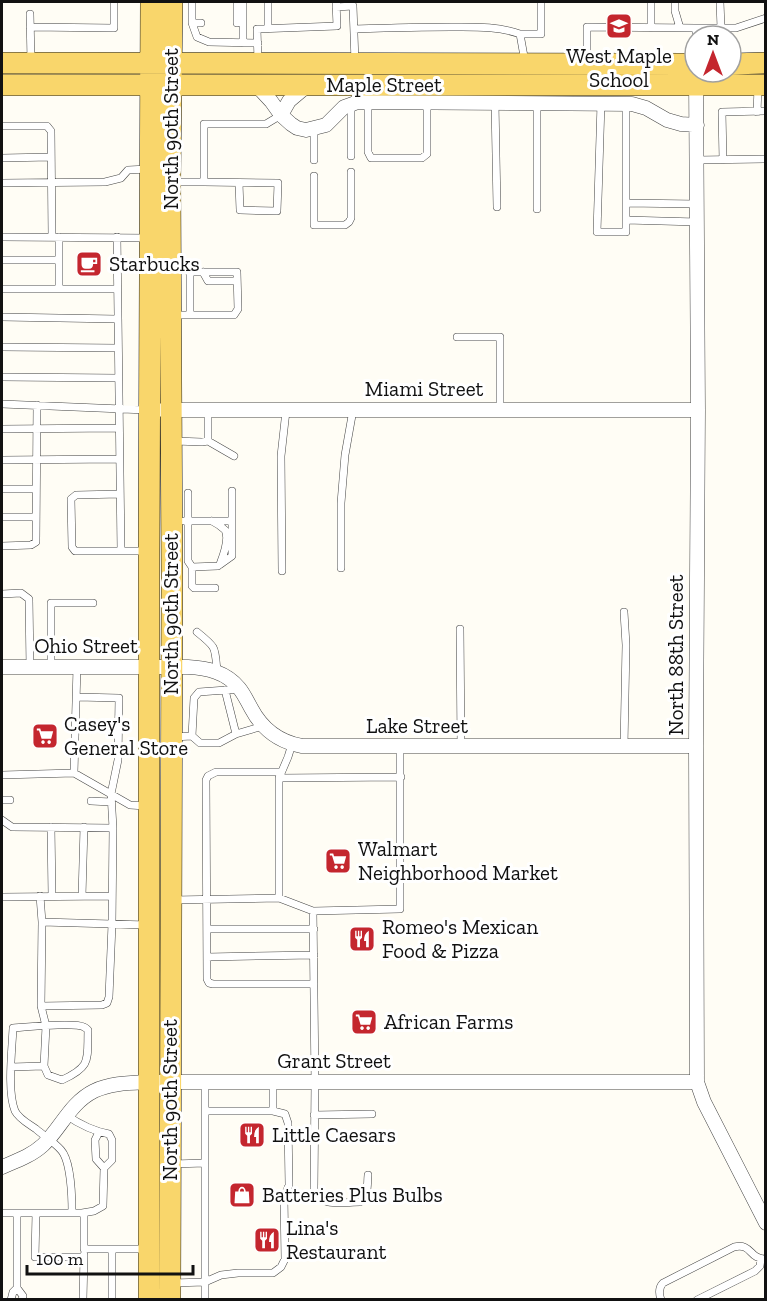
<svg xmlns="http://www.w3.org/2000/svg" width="767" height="1301" viewBox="0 0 767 1301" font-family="'Zilla Slab',serif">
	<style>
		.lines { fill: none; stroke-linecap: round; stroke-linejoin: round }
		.service-casing { stroke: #444; stroke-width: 8 }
		.minor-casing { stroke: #444; stroke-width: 15 }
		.primary-casing { stroke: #222; stroke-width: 22 }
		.service { stroke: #fff; stroke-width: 7 }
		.minor { stroke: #fff; stroke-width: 14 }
		.primary { stroke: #f9d66b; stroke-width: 21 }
		.labels { text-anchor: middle; stroke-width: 6; stroke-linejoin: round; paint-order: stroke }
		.poi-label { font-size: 21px; fill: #111; stroke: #fff; text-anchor: start }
		.street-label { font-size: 21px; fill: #111; stroke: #fff }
	</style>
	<rect width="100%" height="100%" fill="#fffdf5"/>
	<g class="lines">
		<defs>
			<path id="service" d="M192,2V23L197,37L209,42L258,43
				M237,2V23
				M268,2V29
				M651,2V28
				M675,2V11L680,28
				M720,2L721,28
				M336,7L353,6L355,62
				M30,14L31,61
				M192,23H201
				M30,27L114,28V2
				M696,28H736L766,18
				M354,29C386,28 419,27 451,27C474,27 498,26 520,34L525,62
				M520,34H541V2
				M243,43V2
				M258,61L257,29L337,26L336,2
				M587,62V27L696,28V36
				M368,102V152L371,158H422L427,154V103
				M495,103L497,207
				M601,103L597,232H626V104
				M757,112L758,88
				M2,126H47L51,131L52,237
				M314,129V160
				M351,156V105
				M2,158L51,157
				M697,160L766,159
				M723,160L722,112L766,111
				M314,176V225H345L349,222L351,218V172
				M173,182H204
				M2,183L105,182L121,178L128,170L148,169
				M239,183L240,210L277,211L278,183L204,182V124H266L281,115
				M626,203L697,204
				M537,209V103
				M626,220L697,222
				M2,237L149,238
				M59,237V289
				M117,237L121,551H75L72,547L71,499L76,495L120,494
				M2,260H59
				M203,272L208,281H237
				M2,289H117
				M173,315H234L238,309L237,272H190L182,267L174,268
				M190,315V272
				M2,317L117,319
				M457,337H500V410
				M2,347L118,348
				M2,377L118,378
				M2,404L146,410
				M2,429L118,428
				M175,441L202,442L208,441V411
				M208,441L234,456
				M2,460L119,459
				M2,489H36
				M188,493V561L192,567L218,566L232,556V491
				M2,517H36
				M184,521H232
				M212,521C216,523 222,527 225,530C230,539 223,556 220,564
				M2,546L31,545L36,542L37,405
				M121,551H145
				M192,567V586L194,588H215
				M341,568V503L345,455L353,410
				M282,571L281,456L286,411
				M2,594L21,593L29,599L30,667
				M624,612L626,645L624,746
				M460,629L461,747
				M197,632C217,648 215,647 217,672
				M51,667V603H93
				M77,667L74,773L130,805L146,806
				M225,690L236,734L263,726
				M77,697L119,698L118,760L111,794L113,828
				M192,736L200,743H219L236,734
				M173,737L192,736L194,698L199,692L240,689
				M281,772H216L208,776L206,780L207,979L209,983L213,984H314
				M2,775L74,773
				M279,778L401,777
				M2,800H10
				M91,801L111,802
				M2,820L12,827L113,828L112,924L109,997L107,1003L102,1005L41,1006
				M51,827L52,896
				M40,896L42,922
				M82,896L84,827
				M2,897L112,896
				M279,898L313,911L400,909V747
				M173,900L279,898V778L288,757L292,744
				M313,911L315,1082L314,1189C319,1208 343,1202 360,1202C369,1196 367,1185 368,1175
				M207,929H314
				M207,957L314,955
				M44,1066L48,1075L62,1080C92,1066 87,1060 88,1030C87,1029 86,1028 84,1027C75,1022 26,1027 13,1028C12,1050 7,1092 15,1111C19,1119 29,1124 36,1129C44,1136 54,1142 61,1150C71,1161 72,1198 72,1213
				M11,1067L44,1066L46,1026L41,1006L42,922L147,925
				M205,1082V1282L221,1275L238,1273H273L281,1267L285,1259L284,1198L289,1185L288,1123L285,1114L273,1111
				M205,1111H273V1082
				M66,1115C79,1124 93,1131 109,1134L112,1140V1160L104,1168L96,1159L95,1140L99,1132
				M314,1115L372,1114
				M173,1164L205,1163
				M2,1213H84V1249H146
				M36,1213L35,1257H84
				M82,1213L94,1211L103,1206L104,1168
				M173,1283L205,1282V1300
				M17,1288L23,1296L22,1300
				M11,1300L13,1292L17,1288V1213
				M83,1300L84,1255
				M112,1300V1249
				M661,1300C659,1294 659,1287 663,1283L734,1247C753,1243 748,1259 766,1259
				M697,1300L755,1271L760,1266L761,1259"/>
			<path id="minor" d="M696,77L698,410L696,746L697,1082L704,1102L766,1223
				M256,85L271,101L281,115L291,124L297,128L306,130L326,125L344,107L358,102L632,104L646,108L667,120L681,124L697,125
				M281,115L289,101L308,85
				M163,410H698
				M2,667H188C207,668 226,672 239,688C244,694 247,701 251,708C262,729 279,742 302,746H696
				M2,1167C16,1161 31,1156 43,1145C61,1128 70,1103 94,1091C111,1083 130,1083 149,1082H697"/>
			<path id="primary" d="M2,63L695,64
				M731,64L766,63
				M2,85H766
				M149,1300V551L151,2
				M170,1300L172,578L170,181L172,2"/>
		</defs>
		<use href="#service" class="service-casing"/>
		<use href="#minor" class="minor-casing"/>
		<use href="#primary" class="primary-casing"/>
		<use href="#service" class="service"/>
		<use href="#minor" class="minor"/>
		<use href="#primary" class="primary"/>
	</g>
	<defs>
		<symbol id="school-square" viewBox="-11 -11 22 22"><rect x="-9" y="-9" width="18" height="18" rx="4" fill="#c4262e" stroke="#fff"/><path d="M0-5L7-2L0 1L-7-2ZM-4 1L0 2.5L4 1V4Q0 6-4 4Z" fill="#fff"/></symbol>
		<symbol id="cafe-square" viewBox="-11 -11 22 22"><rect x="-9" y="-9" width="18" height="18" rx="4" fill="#c4262e" stroke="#fff"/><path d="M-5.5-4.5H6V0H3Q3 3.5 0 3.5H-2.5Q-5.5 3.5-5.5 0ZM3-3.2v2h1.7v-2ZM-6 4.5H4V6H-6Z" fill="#fff"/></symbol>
		<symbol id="supermarket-square" viewBox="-11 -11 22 22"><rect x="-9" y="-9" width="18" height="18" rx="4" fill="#c4262e" stroke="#fff"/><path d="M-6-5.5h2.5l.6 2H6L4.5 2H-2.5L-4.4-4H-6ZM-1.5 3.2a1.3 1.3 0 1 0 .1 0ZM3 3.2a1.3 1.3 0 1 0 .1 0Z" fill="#fff"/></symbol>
		<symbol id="restaurant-square" viewBox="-11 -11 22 22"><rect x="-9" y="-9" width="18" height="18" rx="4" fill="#c4262e" stroke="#fff"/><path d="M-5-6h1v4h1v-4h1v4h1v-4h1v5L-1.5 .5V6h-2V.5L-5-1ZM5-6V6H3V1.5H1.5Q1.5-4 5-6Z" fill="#fff"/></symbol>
		<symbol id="shop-square" viewBox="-11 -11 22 22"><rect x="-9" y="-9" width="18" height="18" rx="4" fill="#c4262e" stroke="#fff"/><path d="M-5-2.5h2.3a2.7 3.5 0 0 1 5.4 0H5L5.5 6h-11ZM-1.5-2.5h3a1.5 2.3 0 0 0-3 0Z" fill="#fff"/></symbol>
	</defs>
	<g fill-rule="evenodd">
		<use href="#school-square" x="604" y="11" width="30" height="30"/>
		<use href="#cafe-square" x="74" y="249" width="30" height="30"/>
		<use href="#supermarket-square" x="30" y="721" width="30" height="30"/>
		<use href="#supermarket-square" x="323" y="846" width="30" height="30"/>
		<use href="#restaurant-square" x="347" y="924" width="30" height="30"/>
		<use href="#supermarket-square" x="349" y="1007" width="30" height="30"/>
		<use href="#restaurant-square" x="237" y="1120" width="30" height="30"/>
		<use href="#shop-square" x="227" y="1180" width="30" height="30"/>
		<use href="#restaurant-square" x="252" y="1225" width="30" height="30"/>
	</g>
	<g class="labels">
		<g class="poi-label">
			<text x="619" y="63" text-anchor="middle">West Maple<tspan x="619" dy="24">School</tspan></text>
			<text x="109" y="271">Starbucks</text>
			<text x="64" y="731">Casey's<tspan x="64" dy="24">General Store</tspan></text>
			<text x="358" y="856">Walmart<tspan x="358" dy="24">Neighborhood Market</tspan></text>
			<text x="382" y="934">Romeo's Mexican<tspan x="382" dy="24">Food &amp; Pizza</tspan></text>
			<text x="384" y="1029">African Farms</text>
			<text x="272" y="1142">Little Caesars</text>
			<text x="262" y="1202">Batteries Plus Bulbs</text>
			<text x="286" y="1235">Lina's<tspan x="286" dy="24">Restaurant</tspan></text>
		</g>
		<g class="street-label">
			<text x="384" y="92">Maple Street</text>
			<text transform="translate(171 129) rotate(-90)" y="7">North 90th Street</text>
			<text x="424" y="396">Miami Street</text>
			<text transform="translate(171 614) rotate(-90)" y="7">North 90th Street</text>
			<text x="86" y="653">Ohio Street</text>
			<text transform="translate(676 655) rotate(-90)" y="7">North 88th Street</text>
			<text x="417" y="733">Lake Street</text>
			<text x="334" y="1068">Grant Street</text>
			<text transform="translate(170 1100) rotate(-90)" y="7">North 90th Street</text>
		</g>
	</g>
	<rect width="767" height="1301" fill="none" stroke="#111111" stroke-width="6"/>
	<g transform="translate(713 54)"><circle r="28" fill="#ffffff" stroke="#a0a0a0" stroke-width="1.5"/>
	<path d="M0-4.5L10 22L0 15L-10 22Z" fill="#c4262e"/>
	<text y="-9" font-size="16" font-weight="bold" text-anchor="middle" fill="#111111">N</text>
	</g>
	<path d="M27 1265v9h166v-9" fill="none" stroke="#111111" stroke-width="3"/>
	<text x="36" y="1265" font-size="18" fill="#111111" stroke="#ffffff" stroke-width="4.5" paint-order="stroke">100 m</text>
</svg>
